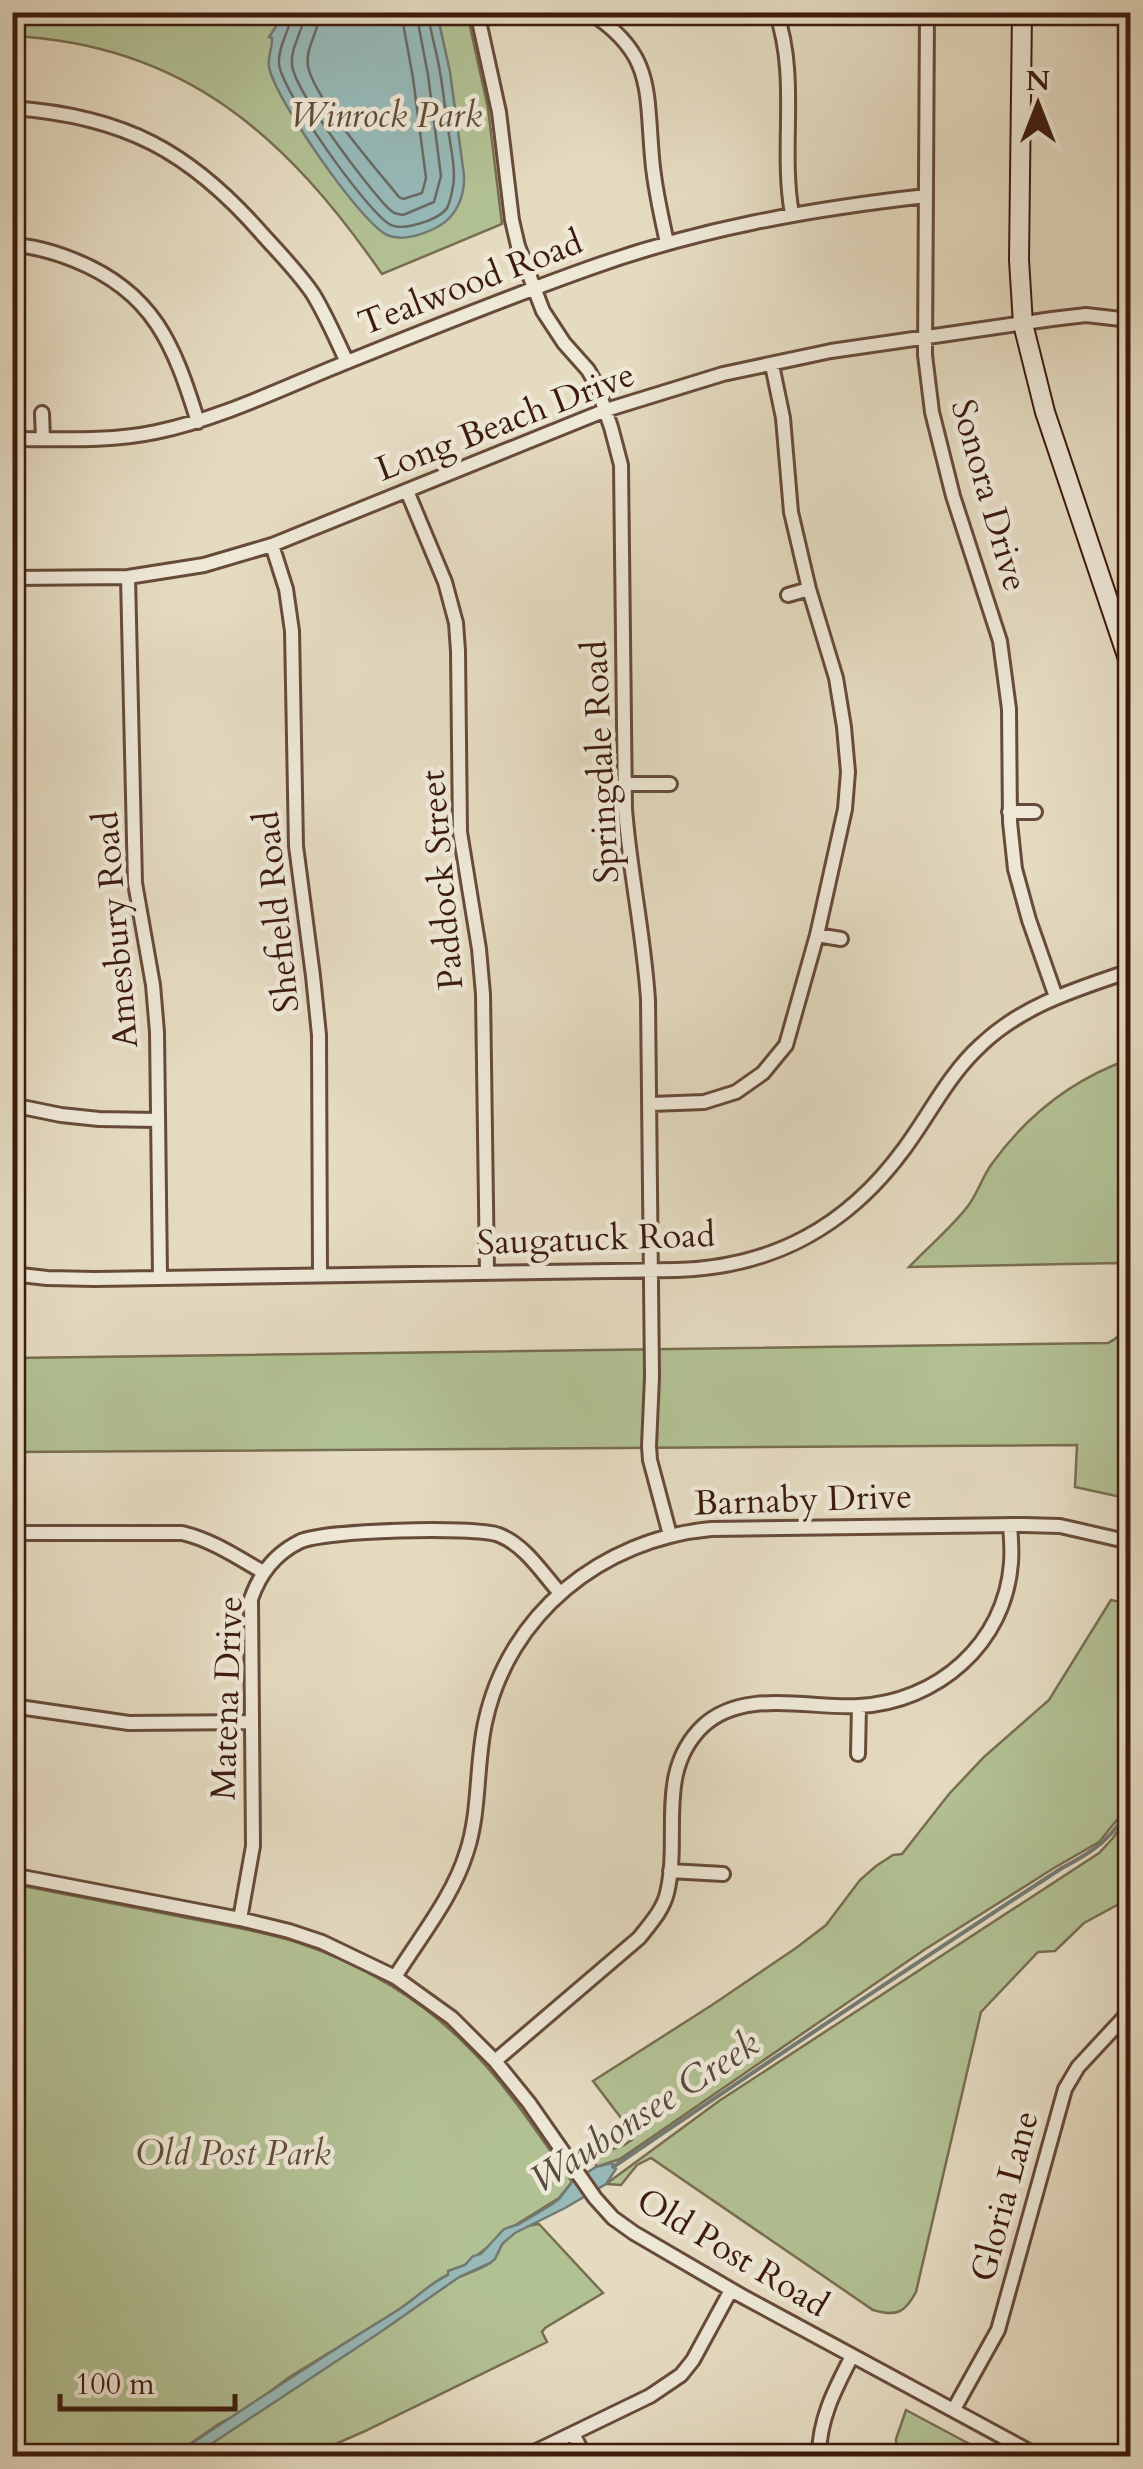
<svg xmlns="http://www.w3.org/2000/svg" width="1143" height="2469" viewBox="0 0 1143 2469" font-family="Cardo,serif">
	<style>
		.green { fill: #b2c194; stroke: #786e50; stroke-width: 2.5 }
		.water { fill: #97bab9; stroke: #737a74; stroke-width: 2.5 }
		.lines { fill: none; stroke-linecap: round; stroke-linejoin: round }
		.shore { stroke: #6a6a63; stroke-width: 2.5 }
		.stream { stroke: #737a74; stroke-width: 4 }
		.street-casing { stroke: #674b3a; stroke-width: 18 }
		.secondary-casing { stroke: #3d1b0d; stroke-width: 22 }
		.street { stroke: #eee8d7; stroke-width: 12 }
		.secondary { stroke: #eee8d7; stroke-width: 18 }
		.labels { text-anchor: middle; stroke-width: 9; stroke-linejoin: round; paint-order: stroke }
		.park-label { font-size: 35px; font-style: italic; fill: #604d36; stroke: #eee8d7 }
		.street-label { font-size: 35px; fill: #3d1b0d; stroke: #eee8d7 }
		.water-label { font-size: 38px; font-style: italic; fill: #584b41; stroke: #eee8d7 }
	</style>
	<rect width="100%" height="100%" fill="#e5dbc1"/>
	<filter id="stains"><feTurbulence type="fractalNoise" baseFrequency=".002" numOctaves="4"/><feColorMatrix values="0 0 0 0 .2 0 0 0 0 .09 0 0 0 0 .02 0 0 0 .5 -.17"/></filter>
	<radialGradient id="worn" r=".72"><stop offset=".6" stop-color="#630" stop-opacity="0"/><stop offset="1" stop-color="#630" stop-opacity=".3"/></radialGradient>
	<path class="green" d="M12,13H467L488,108L502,224L382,274C287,137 186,45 13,36Z
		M1130,1059V1499L1075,1487L1077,1445L13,1452L12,1358L1108,1343C1140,1328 1126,1289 1119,1263L909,1267C928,1247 951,1228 968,1206C977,1194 982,1178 991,1165C1026,1116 1073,1079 1130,1059Z
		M1111,1600L1130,1604V1798L1125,1810L1099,1842L1054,1868L924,1950L620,2159L596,2167V2155L624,2145L633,2139L634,2135L593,2081L712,2005L796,1948L826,1925L860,1880L876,1866L893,1855L902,1854L949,1794L984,1757L1049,1700Z
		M1130,1812V1898L1084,1923L1055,1951L1038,1952L981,2012L916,2292C905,2313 896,2317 873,2310L651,2158L637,2165L621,2185L606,2184L719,2101L1099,1853L1113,1838Z
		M13,1884C67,1895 122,1905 177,1916C216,1924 258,1930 296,1942C361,1963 423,2000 470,2049C509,2088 540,2137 572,2182L559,2198L514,2226L465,2265L440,2279L397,2311L288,2378L250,2407L217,2425L173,2456H13Z
		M539,2224L603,2293L545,2328L542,2332L547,2342L363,2432L308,2456H193L459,2277C469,2273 481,2269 490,2263C498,2258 498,2250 503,2243C512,2232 526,2225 539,2224Z
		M906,2410L992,2456H897L896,2439Z"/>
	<path class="water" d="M287,13H437L450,72L464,175C465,195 457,216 439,226C425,234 403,242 387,235C360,222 275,99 269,67C267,57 273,48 272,38L269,37L282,17Z
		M612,2163L616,2169L606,2184L565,2208L515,2233L502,2244L495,2259L490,2263L459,2277L382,2331L193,2456H173C247,2406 322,2357 398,2310C415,2300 429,2283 448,2275V2271L465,2265L473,2256L481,2254L504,2229L519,2224L551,2205L559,2199L572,2182L596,2167Z"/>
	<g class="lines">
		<path class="shore" d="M292,12C291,29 278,45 279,63C279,88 369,215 391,225C403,231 439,220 447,208C450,203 452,192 453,186C456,172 452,155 450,141C446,118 444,95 440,72C437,52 430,32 428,12
			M305,12C304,30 290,47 292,65C295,92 368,188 389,209C396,215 395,213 403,215L434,202L441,176L428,75L416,12
			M320,12C319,31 305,48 308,66C313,97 378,171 399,197L403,199L422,193L426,178L413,78L401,12"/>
		<path class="stream" d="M613,2167C762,2066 911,1966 1062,1868C1093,1852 1115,1837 1130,1805"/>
		<defs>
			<path id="street" d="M477,12L499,112L512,220L518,246L543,311L564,343L588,370L596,384L611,427L621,465L625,809C630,873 644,936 648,1000L652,1377L649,1446L650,1460L670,1535
				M589,12C654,53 646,90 652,157C654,186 661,214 667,243
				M776,12C799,78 780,147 792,214
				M927,12L925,355L932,412L953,496L1000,641L1009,709L1010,822L1015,869L1029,920L1056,997
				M12,108C124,116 190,151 263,235C280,254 299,273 313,294C326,315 336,339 347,362
				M12,245C34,246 54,252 74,260C154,292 174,345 198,422
				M42,413L43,439
				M12,439C60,439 109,442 156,432C223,418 284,387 347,362C426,330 506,298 587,269C697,229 810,209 926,196
				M407,491L445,582L456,623L458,651L460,832L479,949L483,994L487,1272
				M272,545L286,589L292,631L296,846L313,976L319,1035L320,1275
				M128,577L135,883L153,985L157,1032L160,1277
				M12,578L128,577L204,565L272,545L606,410L723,374L831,351L1052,319L1086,315L1130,320
				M788,595L809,589
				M625,784H670
				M1009,812H1035
				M817,935L841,939
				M651,1104L704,1102L736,1092L763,1073L786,1045L817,935L845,809L848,772L844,727L836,678L809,589L791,512L783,418L772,365
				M12,1105L61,1115L99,1119L157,1120
				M12,1274L47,1278L95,1279L677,1270C773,1267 847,1227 904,1149C930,1114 948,1075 981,1045C1023,1005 1077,989 1130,971
				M12,1533H182C212,1540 237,1557 263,1572
				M12,1706L129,1723L252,1722
				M858,1754L859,1706
				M670,1871L723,1874
				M12,1875L240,1919L289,1931L322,1942L395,1977L452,2018L495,2061L529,2103L595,2198L613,2218L634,2233L742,2296L1038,2456
				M240,1919L253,1846L251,1599C260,1573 275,1554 299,1542C322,1530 475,1526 499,1535C525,1545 542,1573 560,1593
				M395,1977C420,1937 453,1897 467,1851C480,1811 476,1765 485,1723C508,1614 602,1539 711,1529L1024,1525L1060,1526L1130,1542
				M495,2061L639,1938C650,1924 663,1910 667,1893C681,1835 655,1772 703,1726C744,1688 810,1709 859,1706C937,1702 1005,1644 1011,1563C1012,1550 1011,1537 1010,1525
				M954,2409L998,2330L1065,2089L1078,2067L1130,2011
				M574,2435L584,2456
				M526,2456L650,2396L681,2375L693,2360L731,2290
				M819,2456C819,2419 835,2389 852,2356"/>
			<path id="secondary" d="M1022,12L1019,260L1023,324L1045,412L1130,665"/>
		</defs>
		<use href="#street" class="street-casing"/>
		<use href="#secondary" class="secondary-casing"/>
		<use href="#street" class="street"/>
		<use href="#secondary" class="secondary"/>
	</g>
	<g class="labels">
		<g class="park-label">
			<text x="386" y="127">Winrock Park</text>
			<text x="233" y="2165">Old Post Park</text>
		</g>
		<g class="street-label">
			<text transform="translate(470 282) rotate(-21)" y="12">Tealwood Road</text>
			<text transform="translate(505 421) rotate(-21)" y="12">Long Beach Drive</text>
			<text transform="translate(990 495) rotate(74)" y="12">Sonora Drive</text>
			<text transform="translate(600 762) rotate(-93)" y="12">Springdale Road</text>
			<text transform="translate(441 880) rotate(-95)" y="12">Paddock Street</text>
			<text transform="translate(276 912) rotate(-96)" y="12">Shefield Road</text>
			<text transform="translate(115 930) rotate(-95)" y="12">Amesbury Road</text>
			<text transform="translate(596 1238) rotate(-2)" y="12">Saugatuck Road</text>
			<text transform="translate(803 1499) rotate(-2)" y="12">Barnaby Drive</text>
			<text transform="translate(226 1698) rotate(-88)" y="12">Matena Drive</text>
			<text transform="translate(1004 2196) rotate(-75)" y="12">Gloria Lane</text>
			<text transform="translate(733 2252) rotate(31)" y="12">Old Post Road</text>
		</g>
		<g class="water-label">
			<text transform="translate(644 2111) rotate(-33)" y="13">Waubonsee Creek</text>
		</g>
	</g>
	<rect width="1143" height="2469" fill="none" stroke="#e5dbc1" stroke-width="50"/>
	<rect x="15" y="15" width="1113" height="2439" fill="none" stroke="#3d1b0d" stroke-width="5"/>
	<rect x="25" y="25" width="1093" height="2419" fill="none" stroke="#3d1b0d" stroke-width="2.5"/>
	<g transform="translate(1038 105)" stroke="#eee8d7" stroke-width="8" paint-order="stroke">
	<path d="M0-8L18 38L0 25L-18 38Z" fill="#3d1b0d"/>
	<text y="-15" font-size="28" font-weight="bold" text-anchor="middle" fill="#3d1b0d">N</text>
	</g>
	<path d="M60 2394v15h175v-15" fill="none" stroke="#3d1b0d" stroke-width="5"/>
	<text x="75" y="2394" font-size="30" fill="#3d1b0d" stroke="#eee8d7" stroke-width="8" paint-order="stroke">100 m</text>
	<rect width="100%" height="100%" filter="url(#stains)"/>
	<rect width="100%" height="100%" fill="url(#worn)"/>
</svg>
